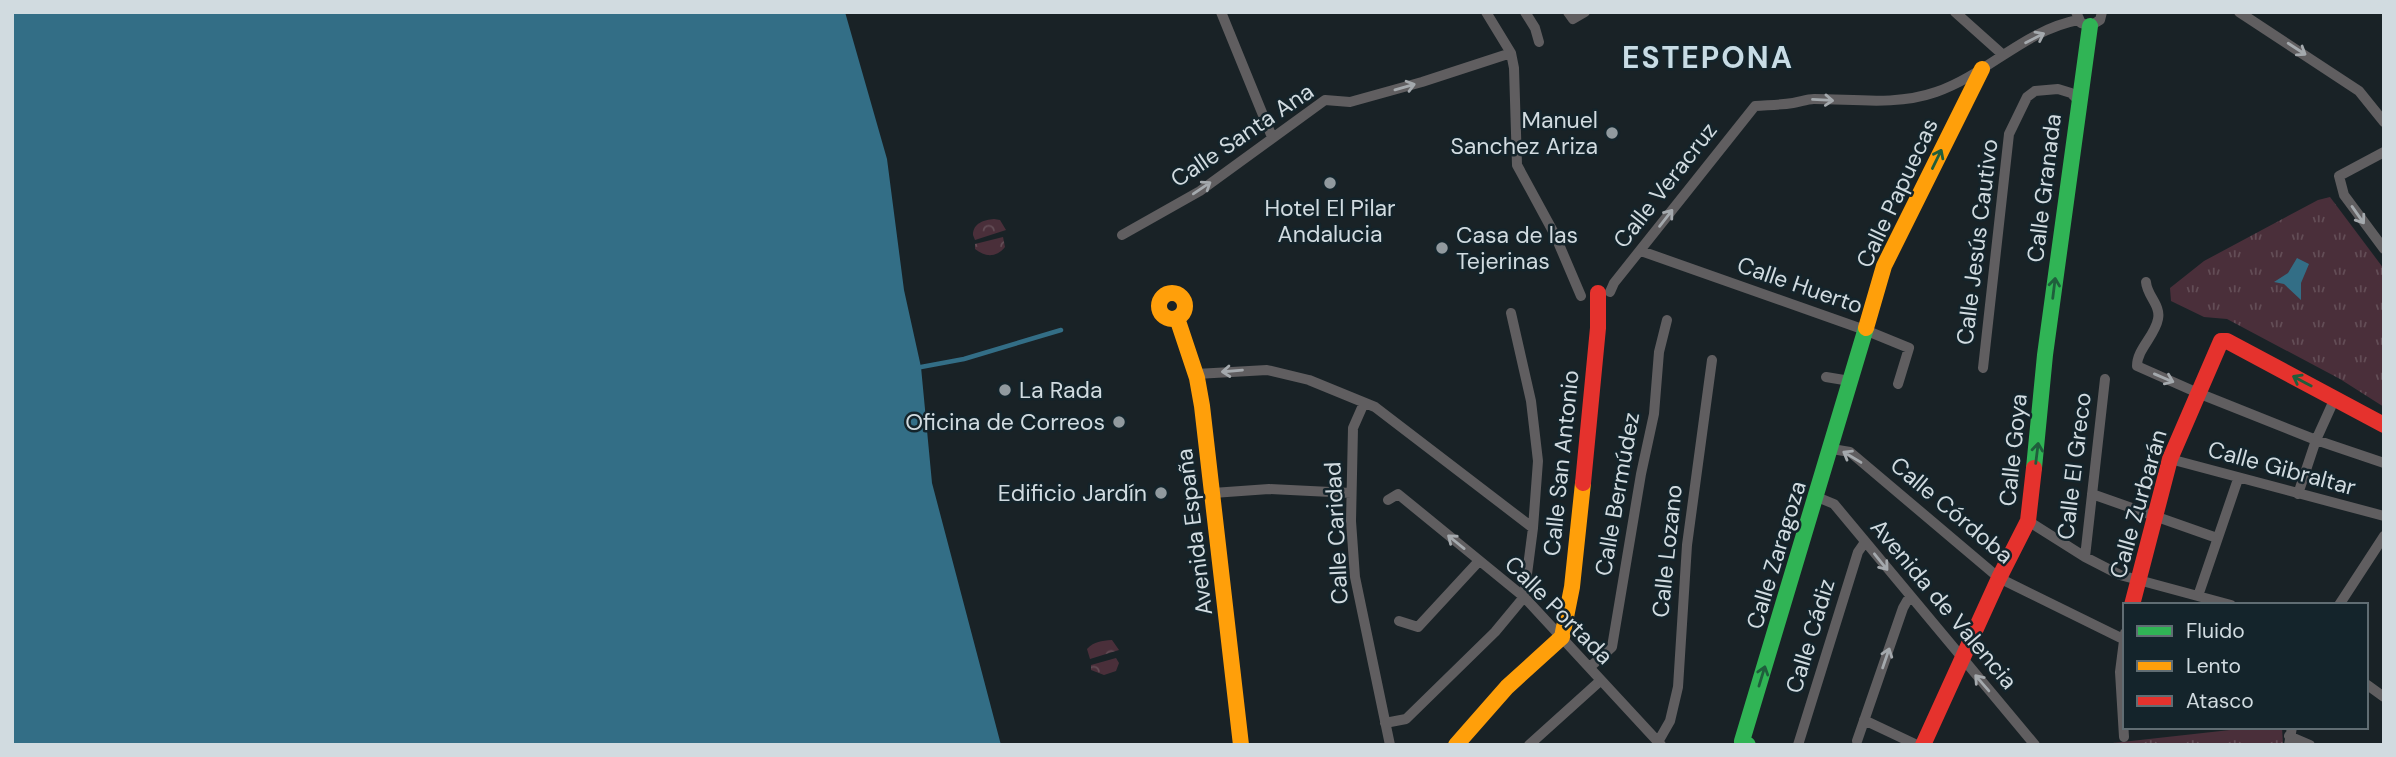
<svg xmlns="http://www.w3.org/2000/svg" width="2396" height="757" viewBox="0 0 2396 757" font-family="'DM Sans',sans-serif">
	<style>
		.forest { fill: url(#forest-crowns) }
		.park { fill: url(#park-tufts) }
		.water { fill: #336e86 }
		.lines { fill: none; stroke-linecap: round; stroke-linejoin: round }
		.stream { stroke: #336e86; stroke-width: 4.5 }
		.street { stroke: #605e60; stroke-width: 10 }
		.fast { stroke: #30b455; stroke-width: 16 }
		.slow { stroke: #ff9f0a; stroke-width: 16 }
		.jam { stroke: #e5322d; stroke-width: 16 }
		.oneway { stroke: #a4a9ad }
		.oneway2 { stroke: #1f5e3c }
		.poi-dot { fill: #919a9f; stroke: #14242b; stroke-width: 2.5 }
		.labels { text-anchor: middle; stroke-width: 5; stroke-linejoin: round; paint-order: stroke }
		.poi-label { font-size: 23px; fill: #d1dbe0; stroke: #14242b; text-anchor: end }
		.street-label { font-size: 23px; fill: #d1dbe0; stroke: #14242b }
		.district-label { font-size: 30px; font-weight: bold; letter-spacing: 2px; fill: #c8dce5; stroke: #14242b }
	</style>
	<defs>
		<pattern id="forest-crowns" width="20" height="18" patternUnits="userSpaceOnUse" patternTransform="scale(1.75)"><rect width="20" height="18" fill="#4a2f3a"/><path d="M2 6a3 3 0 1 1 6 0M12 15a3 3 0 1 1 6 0" fill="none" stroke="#634d56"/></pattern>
		<pattern id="park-tufts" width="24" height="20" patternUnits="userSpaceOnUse" patternTransform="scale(1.75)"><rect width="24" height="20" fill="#4a2f3a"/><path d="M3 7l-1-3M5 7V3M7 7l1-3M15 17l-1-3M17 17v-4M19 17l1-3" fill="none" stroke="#634d56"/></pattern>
	</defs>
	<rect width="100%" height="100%" fill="#192226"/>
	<path class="forest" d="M994,219L1000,220L1006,230L975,240L973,235C973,223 984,220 994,219Z
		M1003,237L1005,247C996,258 985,257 975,249V244Z
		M1112,640L1119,650L1090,659L1087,649C1095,641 1101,641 1112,640Z
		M1116,658L1119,663L1116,671L1104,675L1091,670V665Z"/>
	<path class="park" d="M2330,197L2384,269V407L2340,379L2227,319L2204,317L2171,301L2170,288L2204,261L2318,200Z
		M2257,727H2282L2283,745H2095Z"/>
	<path class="water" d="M12,12H845L887,159L904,290L921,367L932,483L1001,745H12Z
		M2297,258L2309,264L2301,283V300L2284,284L2274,282L2288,273Z"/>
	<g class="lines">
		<path class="stream" d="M921,367L964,359L1061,330"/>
		<path class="street" d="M1221,12L1272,137
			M1486,12L1511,53L1514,68L1517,165L1555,235L1581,296
			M1525,12L1535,28L1539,42
			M1568,12L1573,19L1585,12
			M1955,12L2002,54
			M2076,12L2081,23L2090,26L2100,20L2102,12
			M2239,12L2359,91L2384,122
			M2384,152L2339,176L2344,195L2384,249
			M1122,235L1200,191L1325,100L1350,102L1422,82L1511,53
			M1641,251L1865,330L1909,348L1898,384
			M2146,282C2147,296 2161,305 2158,319C2155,336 2137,349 2137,366L2198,393L2316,440L2384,463
			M1610,292L1614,283L1755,106C1768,105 1780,105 1793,103C1800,102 1807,99 1814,99C1854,99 1896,106 1936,92C1986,75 2025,30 2078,20
			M1983,368L2009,134L2027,97L2035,91L2058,89L2071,93L2078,100
			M1196,374L1267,370L1309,380L1375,407L1533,528
			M1826,377L1850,381
			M1364,403L1353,428L1351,521L1355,577L1390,745
			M1832,449L1850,452L1999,578L2123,639
			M2170,459L2384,516
			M1213,493L1269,489L1351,493
			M2092,494L2217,538
			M2298,494L2316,440L2335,398
			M1817,497L1834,504L2035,745
			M1388,500L1398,494L1524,597L1661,745
			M2028,521L2085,557L2120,575L2231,605
			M2085,557L2105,379
			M2198,596L2238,479
			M2339,605L2384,536
			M1399,621L1418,627L1479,561
			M1590,667L1612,647L1641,474L1654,414L1659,352L1667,320
			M2366,684L2384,697
			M1864,720L1917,745
			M1385,723L1406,719L1495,632L1524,597L1533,528L1538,461L1531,401L1511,313
			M2289,736L2310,745
			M2124,737L2120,672L2125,633
			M1857,741L1903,608L1907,601L1912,599
			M1658,742L1670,721L1678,687L1687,545L1712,360
			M1529,745L1600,681
			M1798,745L1858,552L1865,542
			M2289,745L2292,727"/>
		<path class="fast" d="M2034,468L2045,355L2090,26
			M1748,745L1742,741L1866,328"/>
		<path class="slow" d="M1159 306a13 13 0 1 1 26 0a13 13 0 1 1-26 0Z
			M1177,318L1197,378L1202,406L1241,745
			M1866,328L1884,266L1982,69
			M1456,745L1507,687L1562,637L1572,587L1583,483"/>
		<path class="jam" d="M1583,483L1598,328V293
			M2132,605L2170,459L2221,341H2227L2384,425
			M1923,745L1999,578L2028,521L2034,468"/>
	</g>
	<defs><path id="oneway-shaft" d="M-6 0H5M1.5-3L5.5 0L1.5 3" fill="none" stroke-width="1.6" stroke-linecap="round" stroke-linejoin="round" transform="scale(1.75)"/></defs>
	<g class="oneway">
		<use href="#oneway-shaft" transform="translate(2035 38) rotate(-27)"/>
		<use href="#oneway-shaft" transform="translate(2297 49) rotate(33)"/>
		<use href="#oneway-shaft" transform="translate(1405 87) rotate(-16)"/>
		<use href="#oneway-shaft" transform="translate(1823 100) rotate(3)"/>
		<use href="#oneway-shaft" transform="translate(1202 188) rotate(-34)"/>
		<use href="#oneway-shaft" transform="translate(2358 215) rotate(55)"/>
		<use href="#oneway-shaft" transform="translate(1666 218) rotate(-52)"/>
		<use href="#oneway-shaft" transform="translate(1232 371) rotate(175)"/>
		<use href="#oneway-shaft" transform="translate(2164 378) rotate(23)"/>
		<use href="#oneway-shaft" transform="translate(1852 457) rotate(-149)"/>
		<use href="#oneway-shaft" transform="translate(1456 542) rotate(-141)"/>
		<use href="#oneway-shaft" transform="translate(1881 562) rotate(51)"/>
		<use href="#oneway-shaft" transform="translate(1886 658) rotate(-71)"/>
		<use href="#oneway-shaft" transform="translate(1982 683) rotate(-131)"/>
	</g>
	<g class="oneway2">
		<use href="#oneway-shaft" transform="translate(1937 159) rotate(-64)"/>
		<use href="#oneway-shaft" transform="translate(2054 288) rotate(-83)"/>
		<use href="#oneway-shaft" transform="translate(2302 381) rotate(-152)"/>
		<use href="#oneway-shaft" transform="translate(2037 453) rotate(-83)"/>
		<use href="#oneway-shaft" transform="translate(1762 676) rotate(-73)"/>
	</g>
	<g class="poi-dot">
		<circle cx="1612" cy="133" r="7"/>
		<circle cx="1330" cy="183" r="7"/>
		<circle cx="1442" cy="248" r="7"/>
		<circle cx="1005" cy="390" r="7"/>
		<circle cx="1119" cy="422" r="7"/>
		<circle cx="1161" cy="493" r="7"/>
	</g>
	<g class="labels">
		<g class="poi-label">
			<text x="1598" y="128">Manuel<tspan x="1598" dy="26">Sanchez Ariza</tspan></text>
			<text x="1330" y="216" text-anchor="middle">Hotel El Pilar<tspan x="1330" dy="26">Andalucia</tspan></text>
			<text x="1456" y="243" text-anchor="start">Casa de las<tspan x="1456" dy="26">Tejerinas</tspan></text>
			<text x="1019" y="398" text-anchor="start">La Rada</text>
			<text x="1105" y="430">Oficina de Correos</text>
			<text x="1147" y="501">Edificio Jardín</text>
		</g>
		<g class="street-label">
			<text transform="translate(1242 135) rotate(-34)" y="8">Calle Santa Ana</text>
			<text transform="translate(1665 185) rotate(-52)" y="8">Calle Veracruz</text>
			<text transform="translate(2044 188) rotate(-83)" y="8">Calle Granada</text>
			<text transform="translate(1897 193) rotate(-65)" y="8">Calle Papuecas</text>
			<text transform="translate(1977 242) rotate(-83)" y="8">Calle Jesús Cautivo</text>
			<text transform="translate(1800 285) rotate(19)" y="8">Calle Huerto</text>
			<text transform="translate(2013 450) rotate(-84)" y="8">Calle Goya</text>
			<text transform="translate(1561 463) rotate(-84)" y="8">Calle San Antonio</text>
			<text transform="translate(2074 466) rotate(-83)" y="8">Calle El Greco</text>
			<text transform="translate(2282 468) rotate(15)" y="8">Calle Gibraltar</text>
			<text transform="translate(1617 494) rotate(-80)" y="8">Calle Bermúdez</text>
			<text transform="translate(2138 504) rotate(-74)" y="8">Calle Zurbarán</text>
			<text transform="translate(1952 510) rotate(40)" y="8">Calle Córdoba</text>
			<text transform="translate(1194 532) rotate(-97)" y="8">Avenida España</text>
			<text transform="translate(1336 533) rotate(-93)" y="8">Calle Caridad</text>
			<text transform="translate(1667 551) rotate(-84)" y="8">Calle Lozano</text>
			<text transform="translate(1776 555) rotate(-73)" y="8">Calle Zaragoza</text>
			<text transform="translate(1944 604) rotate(50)" y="8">Avenida de Valencia</text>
			<text transform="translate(1559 610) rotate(45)" y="8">Calle Portada</text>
			<text transform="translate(1810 636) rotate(-73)" y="8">Calle Cádiz</text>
		</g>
		<g class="district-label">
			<text x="1708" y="68">ESTEPONA</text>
		</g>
	</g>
	<rect width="2396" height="757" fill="none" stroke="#d1dbe0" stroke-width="28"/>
	<rect x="2123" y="603" width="245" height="126" fill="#14242b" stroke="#606d73" stroke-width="2"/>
	<rect x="2137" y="626" width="35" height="10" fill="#30b455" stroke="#606d73" stroke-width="2"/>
	<text x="2186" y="638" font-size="21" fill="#d1dbe0">Fluido</text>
	<rect x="2137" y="661" width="35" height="10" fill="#ff9f0a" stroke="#606d73" stroke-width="2"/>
	<text x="2186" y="673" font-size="21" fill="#d1dbe0">Lento</text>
	<rect x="2137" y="696" width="35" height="10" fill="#e5322d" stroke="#606d73" stroke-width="2"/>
	<text x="2186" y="708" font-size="21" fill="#d1dbe0">Atasco</text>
</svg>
